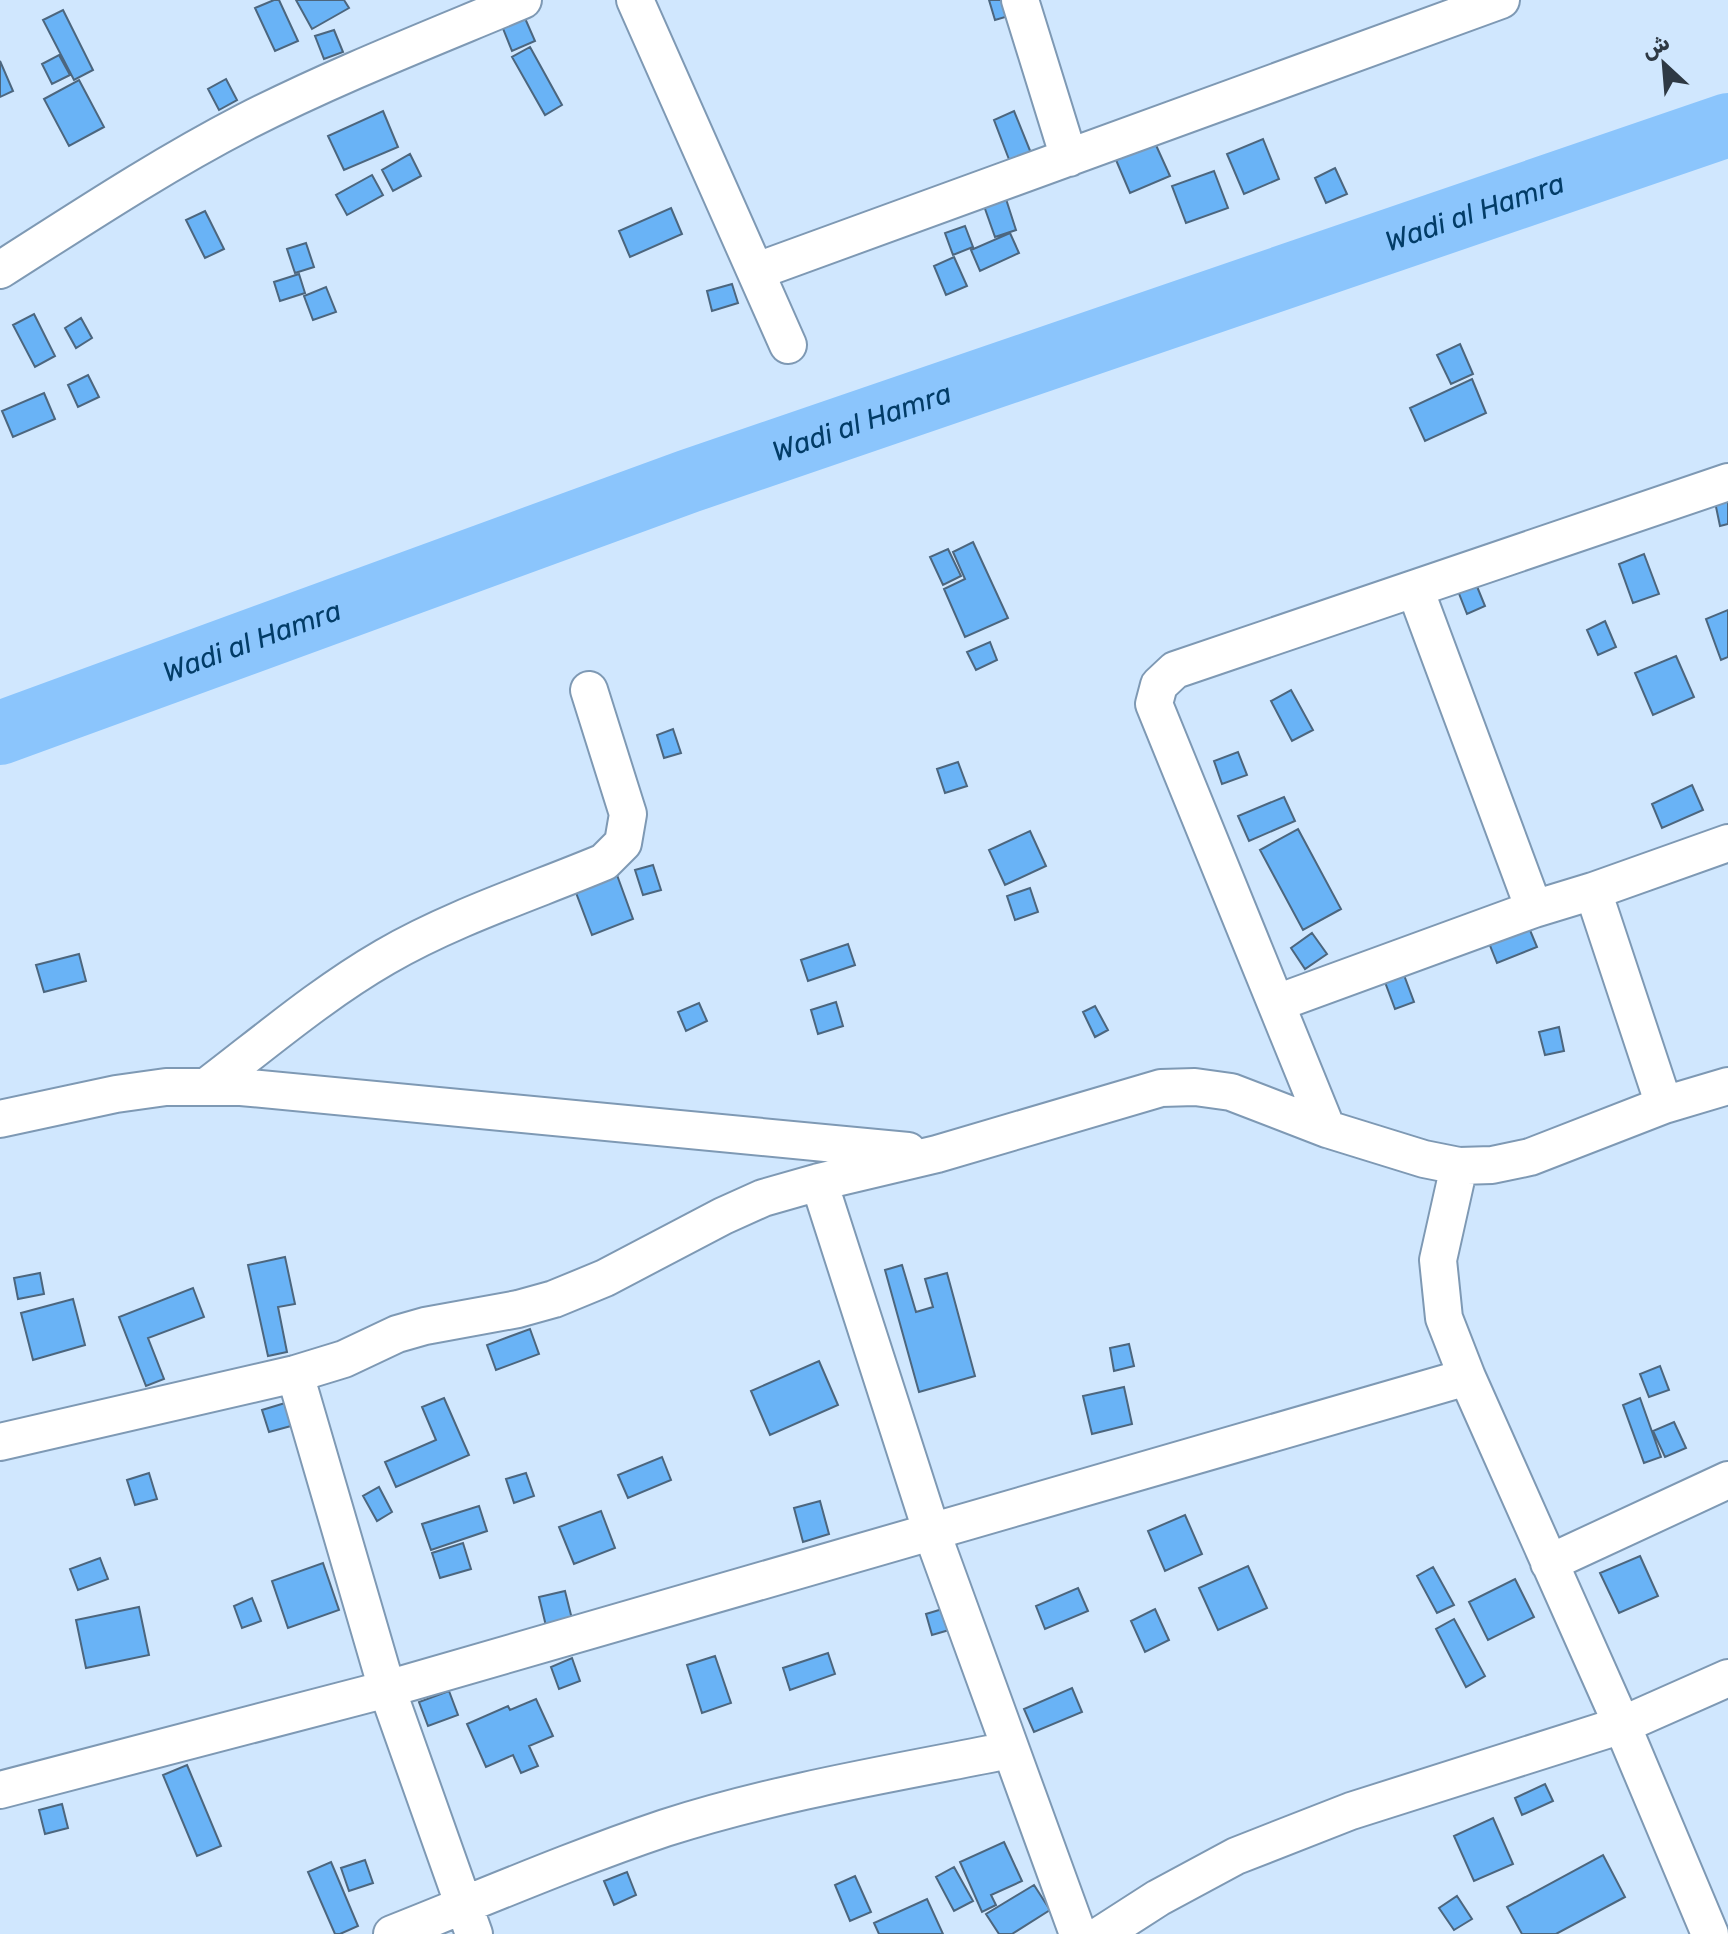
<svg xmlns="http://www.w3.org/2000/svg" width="1728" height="1934" viewBox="0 0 1728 1934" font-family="Rubik,'Noto Naskh Arabic',sans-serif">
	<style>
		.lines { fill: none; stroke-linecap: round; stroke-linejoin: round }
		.river { stroke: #8bc5fc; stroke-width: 64 }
		.building { fill: #69b3f6; stroke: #4c667e; stroke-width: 2 }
		.street-casing { stroke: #7e99b4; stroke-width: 40 }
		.street { stroke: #fff; stroke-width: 36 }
		.labels { text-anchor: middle; stroke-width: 7; stroke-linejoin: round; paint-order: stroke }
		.water-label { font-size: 28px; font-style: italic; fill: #023c67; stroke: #d0e7fe }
	</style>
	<rect width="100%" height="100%" fill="#d0e7fe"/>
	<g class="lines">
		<path class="river" id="s1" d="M0,733L689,481L1728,125"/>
	</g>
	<path class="building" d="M274,0H279L298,41L275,51L255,8Z
		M296,0H344L349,8L312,29Z
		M989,0H1014L1019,13L995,20Z
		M63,10L93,70L74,80L43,20Z
		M524,16L535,41L512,51L502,26Z
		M334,30L343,52L324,59L315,36Z
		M530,47L562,105L545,115L512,57Z
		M59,55L70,75L52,84L42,64Z
		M0,61L13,91L0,97Z
		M226,79L237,100L219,110L208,89Z
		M79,80L104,127L69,146L44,99Z
		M383,111L398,147L344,170L328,136Z
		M1014,111L1031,153L1010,162L994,120Z
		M1263,139L1279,179L1244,194L1227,154Z
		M1155,143L1170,176L1130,193L1116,160Z
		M410,154L421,176L393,191L382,170Z
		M1335,168L1347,194L1326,203L1315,178Z
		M1214,171L1228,208L1186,223L1172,186Z
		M372,175L383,195L347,215L336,195Z
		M1006,199L1016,230L995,237L984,206Z
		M671,208L682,234L630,257L619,231Z
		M205,211L224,249L205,258L186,220Z
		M965,226L973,247L953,255L945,233Z
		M1010,233L1019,253L980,271L971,250Z
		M306,243L314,267L295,273L287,249Z
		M954,257L967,286L946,295L934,266Z
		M299,274L305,293L280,301L274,282Z
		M732,284L738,303L712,311L707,291Z
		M326,287L336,312L313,320L304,296Z
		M34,314L55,356L35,367L13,325Z
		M81,318L92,338L76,348L65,328Z
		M1460,344L1473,374L1451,384L1437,355Z
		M88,375L99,397L78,407L68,385Z
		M1472,379L1486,413L1425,441L1410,408Z
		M44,393L55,419L13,437L2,411Z
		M1728,500V524L1720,526L1715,502Z
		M973,542L1008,618L965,637L944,589L965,579L953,552Z
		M948,549L961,576L943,585L930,557Z
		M1644,554L1659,594L1633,603L1619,564Z
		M1476,584L1485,606L1467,614L1458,591Z
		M1728,610V657L1721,660L1706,619Z
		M1605,621L1616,647L1598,655L1587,630Z
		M990,642L997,660L976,670L967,652Z
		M1676,656L1694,697L1653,715L1635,673Z
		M1291,690L1313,730L1292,741L1271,701Z
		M673,729L681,753L664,758L657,735Z
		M1238,752L1247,775L1222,784L1214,761Z
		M958,762L967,786L945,793L937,769Z
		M1692,785L1703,810L1662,828L1652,804Z
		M1284,797L1295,821L1249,841L1238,816Z
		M1298,829L1341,909L1303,930L1260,850Z
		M1030,831L1046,866L1005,885L989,850Z
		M653,865L661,890L643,895L635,870Z
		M617,875L633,919L592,935L575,890Z
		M1030,888L1038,912L1015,920L1007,896Z
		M1527,923L1537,947L1497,963L1487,938Z
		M1312,933L1327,954L1305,969L1291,948Z
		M848,944L855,965L808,981L801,960Z
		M79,954L86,981L44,992L36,965Z
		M1401,967L1414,1002L1395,1009L1382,974Z
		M836,1002L843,1026L818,1034L811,1010Z
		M699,1003L707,1021L686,1031L678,1012Z
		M1095,1006L1108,1030L1095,1037L1083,1012Z
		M1559,1027L1564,1051L1545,1055L1539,1032Z
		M285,1257L295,1304L278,1307L287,1352L268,1356L248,1265Z
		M902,1265L916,1312L933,1307L925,1279L947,1273L975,1376L919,1392L885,1270Z
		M40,1273L44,1294L18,1299L14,1278Z
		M193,1288L204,1317L148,1338L164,1379L146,1386L119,1317Z
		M73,1299L85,1345L33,1360L21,1313Z
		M530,1329L539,1354L496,1370L487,1345Z
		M1129,1344L1134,1366L1114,1371L1110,1348Z
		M819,1361L838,1405L770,1435L751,1391Z
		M1660,1366L1669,1390L1649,1397L1640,1374Z
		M1124,1387L1132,1424L1092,1434L1083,1396Z
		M444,1398L469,1455L396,1487L385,1462L436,1440L422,1407Z
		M1640,1398L1661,1457L1644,1463L1623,1405Z
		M285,1403L291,1426L269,1432L262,1410Z
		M1674,1422L1686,1448L1665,1457L1653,1431Z
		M662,1457L671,1480L628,1498L618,1475Z
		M149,1473L157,1499L135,1505L127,1480Z
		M526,1473L534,1496L514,1503L506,1479Z
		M379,1487L392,1512L377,1521L363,1496Z
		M820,1501L829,1534L803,1542L794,1508Z
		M479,1506L487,1531L431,1550L422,1524Z
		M601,1511L615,1548L574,1564L559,1527Z
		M1185,1515L1202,1554L1165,1571L1148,1531Z
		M463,1543L471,1569L440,1578L432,1553Z
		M1640,1556L1658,1596L1619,1613L1600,1573Z
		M100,1558L108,1579L78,1590L70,1569Z
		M323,1563L339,1610L288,1628L272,1581Z
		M1248,1566L1267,1608L1218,1630L1199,1588Z
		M1433,1567L1454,1605L1437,1613L1417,1576Z
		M1515,1579L1534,1617L1488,1640L1469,1602Z
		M1078,1588L1088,1611L1045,1629L1036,1606Z
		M565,1591L572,1619L546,1626L539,1597Z
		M252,1598L261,1621L242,1628L234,1606Z
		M139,1607L149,1655L86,1668L76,1620Z
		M949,1607L956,1628L932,1635L926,1614Z
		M1155,1609L1169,1640L1145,1652L1131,1621Z
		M1454,1619L1485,1676L1466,1687L1436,1629Z
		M828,1653L835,1674L790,1690L783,1668Z
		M715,1656L731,1703L702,1713L687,1665Z
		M572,1658L580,1681L559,1689L551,1667Z
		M1072,1688L1082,1712L1034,1732L1024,1709Z
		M449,1691L458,1715L428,1726L419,1702Z
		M536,1699L553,1736L529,1746L538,1766L521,1773L513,1755L486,1767L467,1724L508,1706L510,1710Z
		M187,1765L221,1846L197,1856L163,1775Z
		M1545,1784L1553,1801L1522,1815L1515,1798Z
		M62,1804L68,1828L45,1834L39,1810Z
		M1493,1818L1513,1864L1474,1881L1454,1836Z
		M1004,1842L1022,1881L991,1895L996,1905L982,1912L960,1862Z
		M1603,1855L1625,1897L1556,1934H1522L1507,1907Z
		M365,1860L373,1883L349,1891L341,1868Z
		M331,1862L358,1926L340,1934H335L308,1872Z
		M954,1867L973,1901L954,1911L936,1877Z
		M627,1872L636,1895L614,1905L604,1881Z
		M855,1876L871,1912L850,1921L835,1885Z
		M1034,1885L1050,1910L1012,1934H999L986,1914Z
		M1457,1896L1472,1919L1454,1930L1439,1908Z
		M927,1899L943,1934H879L874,1923Z"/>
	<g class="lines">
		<defs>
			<path id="street" d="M635,0L788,345
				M1020,0L1069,158
				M0,270C80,219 160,166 245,122C335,76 430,39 523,0
				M757,271L1501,0
				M1415,589L1534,909
				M1593,891L1664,1105
				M1277,1003L1534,909L1593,891L1728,843
				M206,1087C264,1043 321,994 385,957C452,918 532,892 604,862L623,843L628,814L589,690
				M0,1119L116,1094L166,1087H241L908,1151
				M1327,1129L1154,704L1159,685L1175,670L1728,482
				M1459,1166L1438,1260L1444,1318L1467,1377L1622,1725L1710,1934
				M819,1182L932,1533L1078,1934
				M295,1374L387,1689L474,1934
				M0,1442L295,1374L344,1359L397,1334L425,1326L518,1309L554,1299L605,1278L723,1216L763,1198L819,1182L937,1154L1161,1088L1195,1087L1231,1092L1327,1129L1424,1159L1459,1166L1492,1165L1530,1157L1664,1105L1728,1086
				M1549,1563L1728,1480
				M0,1790L387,1689L1467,1377
				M392,1934C483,1898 573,1859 665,1828C777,1792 894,1773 1010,1750
				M1102,1934L1158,1898L1236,1856L1351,1811L1622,1725L1728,1678"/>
		</defs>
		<use href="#street" class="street-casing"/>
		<use href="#street" class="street"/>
	</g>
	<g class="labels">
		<g class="water-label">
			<text dy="10" stroke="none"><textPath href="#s1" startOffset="1564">Wadi al Hamra</textPath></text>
			<text dy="10" stroke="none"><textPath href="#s1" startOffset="916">Wadi al Hamra</textPath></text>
			<text dy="10" stroke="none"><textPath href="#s1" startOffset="268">Wadi al Hamra</textPath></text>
		</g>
	</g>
	<g transform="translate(1664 64) rotate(334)" stroke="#d0e7fe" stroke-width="6" paint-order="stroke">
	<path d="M0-6L14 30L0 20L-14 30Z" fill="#2e3944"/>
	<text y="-12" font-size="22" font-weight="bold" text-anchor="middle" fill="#2e3944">ش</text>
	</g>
</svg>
